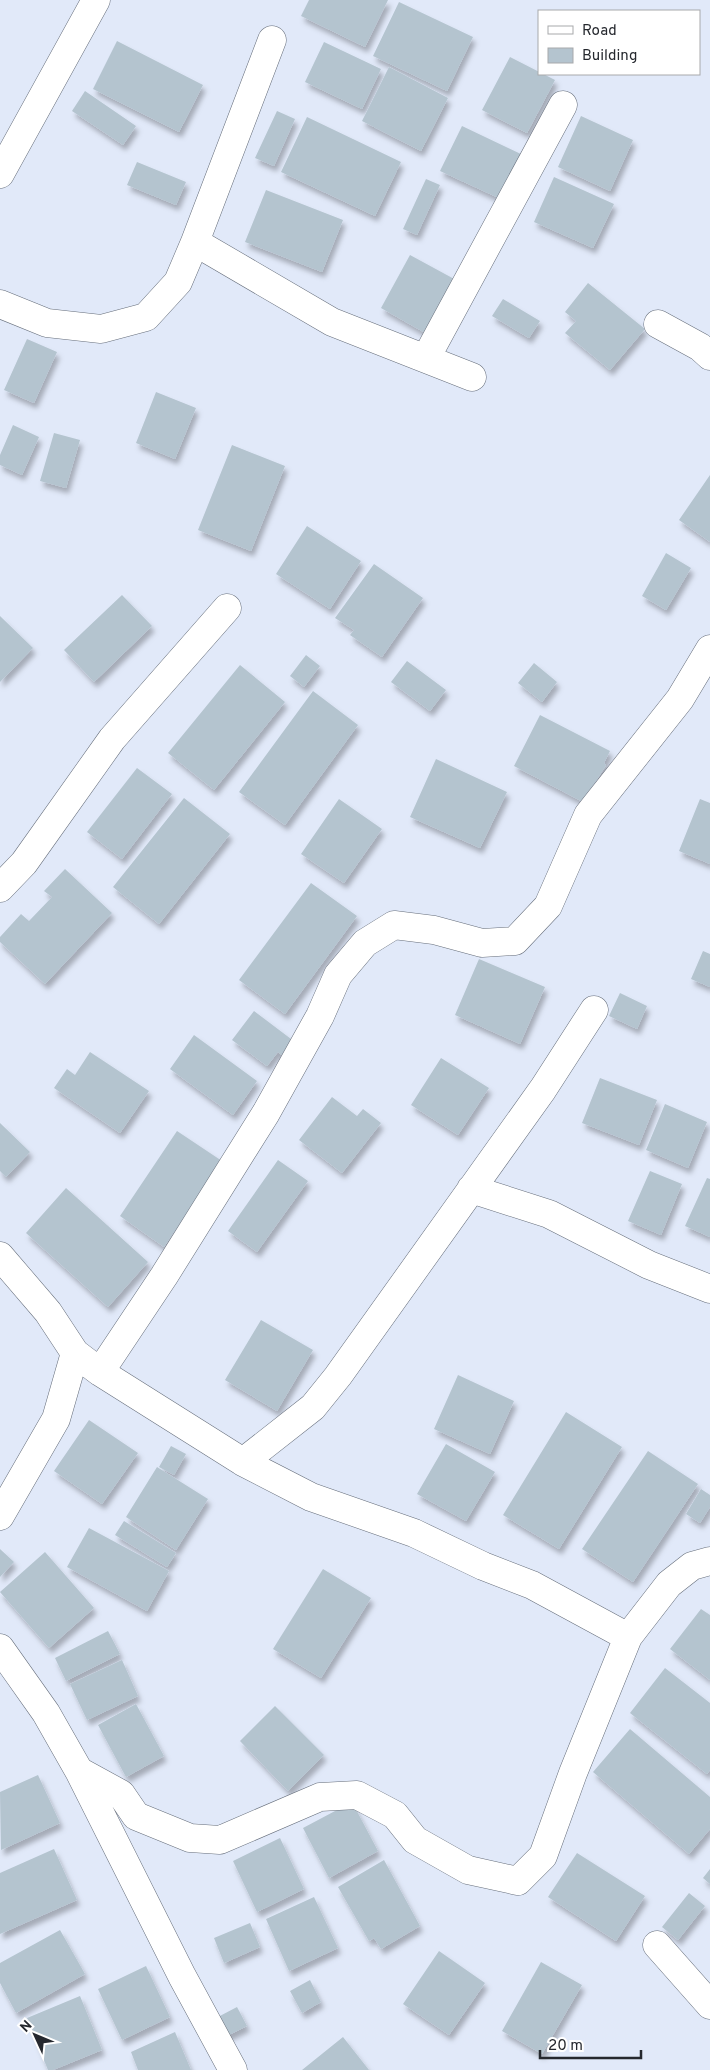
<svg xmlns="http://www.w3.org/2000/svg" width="710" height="2070" viewBox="0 0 710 2070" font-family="Overpass,sans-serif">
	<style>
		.building { fill: #b4c4cf; filter: url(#shadow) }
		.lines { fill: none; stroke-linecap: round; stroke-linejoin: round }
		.minor-casing { stroke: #666e7b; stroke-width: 29 }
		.minor { stroke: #fff; stroke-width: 28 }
	</style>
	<defs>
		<filter id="shadow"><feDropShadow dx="3" dy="5.5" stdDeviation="2.5" flood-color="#0004"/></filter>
	</defs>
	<rect width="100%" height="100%" fill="#e1e9f9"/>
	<path class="building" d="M309,0H388L365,47L301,16Z
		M399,2L473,37L447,91L373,56Z
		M117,41L203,85L179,132L93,89Z
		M324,42L381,69L362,109L305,82Z
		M510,57L555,80L527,133L482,110Z
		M389,67L448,98L421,151L362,121Z
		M85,91L136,126L123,145L72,111Z
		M277,111L295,119L274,166L255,158Z
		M581,116L633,140L610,191L558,167Z
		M307,117L401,162L375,216L281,172Z
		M462,126L523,155L503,200L440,171Z
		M137,162L186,182L176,205L127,185Z
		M554,177L614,204L593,248L534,222Z
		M426,179L440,185L417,235L403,229Z
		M266,190L343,220L322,272L245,242Z
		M410,255L456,280L427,334L381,308Z
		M588,283L645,329L610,370L565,333L576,321L565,312Z
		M503,299L540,321L529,338L492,316Z
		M27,339L57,352L34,403L4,390Z
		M156,392L196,408L175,459L136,443Z
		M13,425L39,437L22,475L0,465V455Z
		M54,433L80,440L66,488L40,481Z
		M232,445L285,466L251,551L198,530Z
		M710,475V542L679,520Z
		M307,526L361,561L330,609L276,574Z
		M666,553L691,568L666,610L642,596Z
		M374,564L423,598L382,657L350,635L354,630L335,618Z
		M122,595L152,626L94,682L64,650Z
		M0,616L33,648L0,682Z
		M306,655L320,666L304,687L290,676Z
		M407,661L446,690L430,711L391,682Z
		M534,663L557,682L542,702L518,683Z
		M240,665L285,702L214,790L168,753Z
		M313,691L358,725L285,825L239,792Z
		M540,715L610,751L604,763L606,765L583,802L514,766Z
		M436,759L507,792L480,848L410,817Z
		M137,768L172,794L122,859L87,832Z
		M184,798L230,834L159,924L113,887Z
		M339,799L382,829L344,883L301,854Z
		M700,799L710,803V864L679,851Z
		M65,869L112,913L45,984L0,942V937L21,914L29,921L52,897L44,891Z
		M311,883L357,916L285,1014L239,980Z
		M703,951L710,954V987L691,979Z
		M479,959L545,987L520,1044L455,1015Z
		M620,993L647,1006L637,1029L609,1016Z
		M254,1011L295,1042L284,1057L278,1052L267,1066L232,1040Z
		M194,1035L257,1081L233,1115L170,1069Z
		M90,1052L149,1091L120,1133L54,1088L67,1069L75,1075Z
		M441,1058L489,1088L458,1135L411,1105Z
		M600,1078L657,1100L639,1145L582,1123Z
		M332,1097L357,1116L363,1109L381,1123L342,1173L299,1140Z
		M665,1104L707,1122L688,1168L646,1150Z
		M0,1123L30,1152L6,1177L0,1171Z
		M177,1131L222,1161L164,1247L120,1216Z
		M278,1160L308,1181L257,1252L228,1231Z
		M650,1171L682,1184L661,1235L628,1221Z
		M707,1178L710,1179V1237L685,1226Z
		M66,1188L148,1262L108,1307L26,1233Z
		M261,1320L313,1350L277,1411L225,1380Z
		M458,1375L514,1401L490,1454L434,1429Z
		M566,1412L622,1447L559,1549L503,1515Z
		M89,1420L138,1453L102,1504L54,1471Z
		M446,1444L495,1472L466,1521L417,1494Z
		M171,1446L186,1454L174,1475L159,1467Z
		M648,1451L698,1484L633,1582L582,1549Z
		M157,1467L208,1499L176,1550L126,1517Z
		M701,1489L710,1495V1507L700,1523L686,1514Z
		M124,1521L176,1553L167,1567L115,1535Z
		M89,1528L169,1571L147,1611L67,1567Z
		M0,1549L14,1562L0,1577Z
		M45,1552L94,1608L49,1648L0,1592Z
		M323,1569L371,1598L321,1678L273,1649Z
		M701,1609L710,1615V1680L670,1649Z
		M108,1631L120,1654L66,1681L55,1658Z
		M122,1660L138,1696L87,1720L70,1684Z
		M665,1668L710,1703V1770L707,1774L630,1713Z
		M136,1704L164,1756L126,1777L98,1725Z
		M275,1706L324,1755L288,1791L240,1741Z
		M630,1729L710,1797V1829L689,1854L593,1772Z
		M38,1775L60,1823L1,1850L0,1792Z
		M352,1802L378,1851L329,1878L303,1828Z
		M280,1838L304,1889L257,1912L233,1861Z
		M54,1849L77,1900L0,1934V1873Z
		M577,1853L645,1896L616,1941L548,1897Z
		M384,1860L420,1926L381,1949L374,1938L369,1941L338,1887Z
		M710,1869V1884L703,1878Z
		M689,1893L705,1906L678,1940L662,1927Z
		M314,1897L338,1948L289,1971L266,1919Z
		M250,1923L260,1947L224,1963L214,1938Z
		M60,1930L85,1974L16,2013L0,1983V1963Z
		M439,1951L485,1983L449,2035L403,2004Z
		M541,1962L582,1985L542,2054L502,2031Z
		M146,1966L170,2017L122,2040L98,1989Z
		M310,1980L321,2002L302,2013L290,1991Z
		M80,1996L102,2050L53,2070H48L27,2018Z
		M237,2007L247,2026L225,2037L216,2018Z
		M175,2032L191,2070H138L131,2052Z
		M343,2037L369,2070H302Z"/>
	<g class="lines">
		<defs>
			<path id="minor" d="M0,174L96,0
				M195,242L332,322L472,377
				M0,304L47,323L101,329L146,317L178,282L195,242L272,40
				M658,324L700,347L710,356
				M426,358L563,105
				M0,888L24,863L112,739L227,608
				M471,1189L549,1214L649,1265L710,1289
				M0,1256L48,1312L75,1353L56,1419L0,1516
				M75,1353L100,1372L243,1462L311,1497L414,1533L483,1566L532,1585L628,1637
				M100,1372L164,1276L266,1113L320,1016L338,975L365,943L394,925L434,930L482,943L515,941L548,906L588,815L680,699L710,649
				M243,1462L313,1407L338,1376L543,1089L594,1010
				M0,1648L46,1713L79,1771L182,1976L233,2070
				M79,1771L121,1794L136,1816L190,1838L220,1840L320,1797L357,1795L395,1815L415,1840L468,1870L518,1881L543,1856L573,1773L628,1637L669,1584L692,1566L710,1561
				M657,1945L710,2005"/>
		</defs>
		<use href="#minor" class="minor-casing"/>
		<use href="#minor" class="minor"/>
	</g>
	<rect x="538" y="10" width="162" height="65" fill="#ffffff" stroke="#a8a9ab"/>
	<rect x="548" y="26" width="25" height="8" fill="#ffffff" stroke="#a8a9ab"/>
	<text x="582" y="35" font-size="15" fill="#25282e">Road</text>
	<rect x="548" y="48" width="25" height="15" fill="#b4c4cf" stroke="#a8a9ab"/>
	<text x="582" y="60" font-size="15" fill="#25282e">Building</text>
	<g transform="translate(35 2035) rotate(314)" stroke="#ffffff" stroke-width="4" paint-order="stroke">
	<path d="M0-4L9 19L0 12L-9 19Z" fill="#25282e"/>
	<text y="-8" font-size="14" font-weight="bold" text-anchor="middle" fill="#25282e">N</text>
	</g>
	<path d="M540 2050v8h101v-8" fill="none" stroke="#25282e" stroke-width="2.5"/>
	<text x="548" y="2050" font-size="15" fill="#25282e" stroke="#ffffff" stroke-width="4" paint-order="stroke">20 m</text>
</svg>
